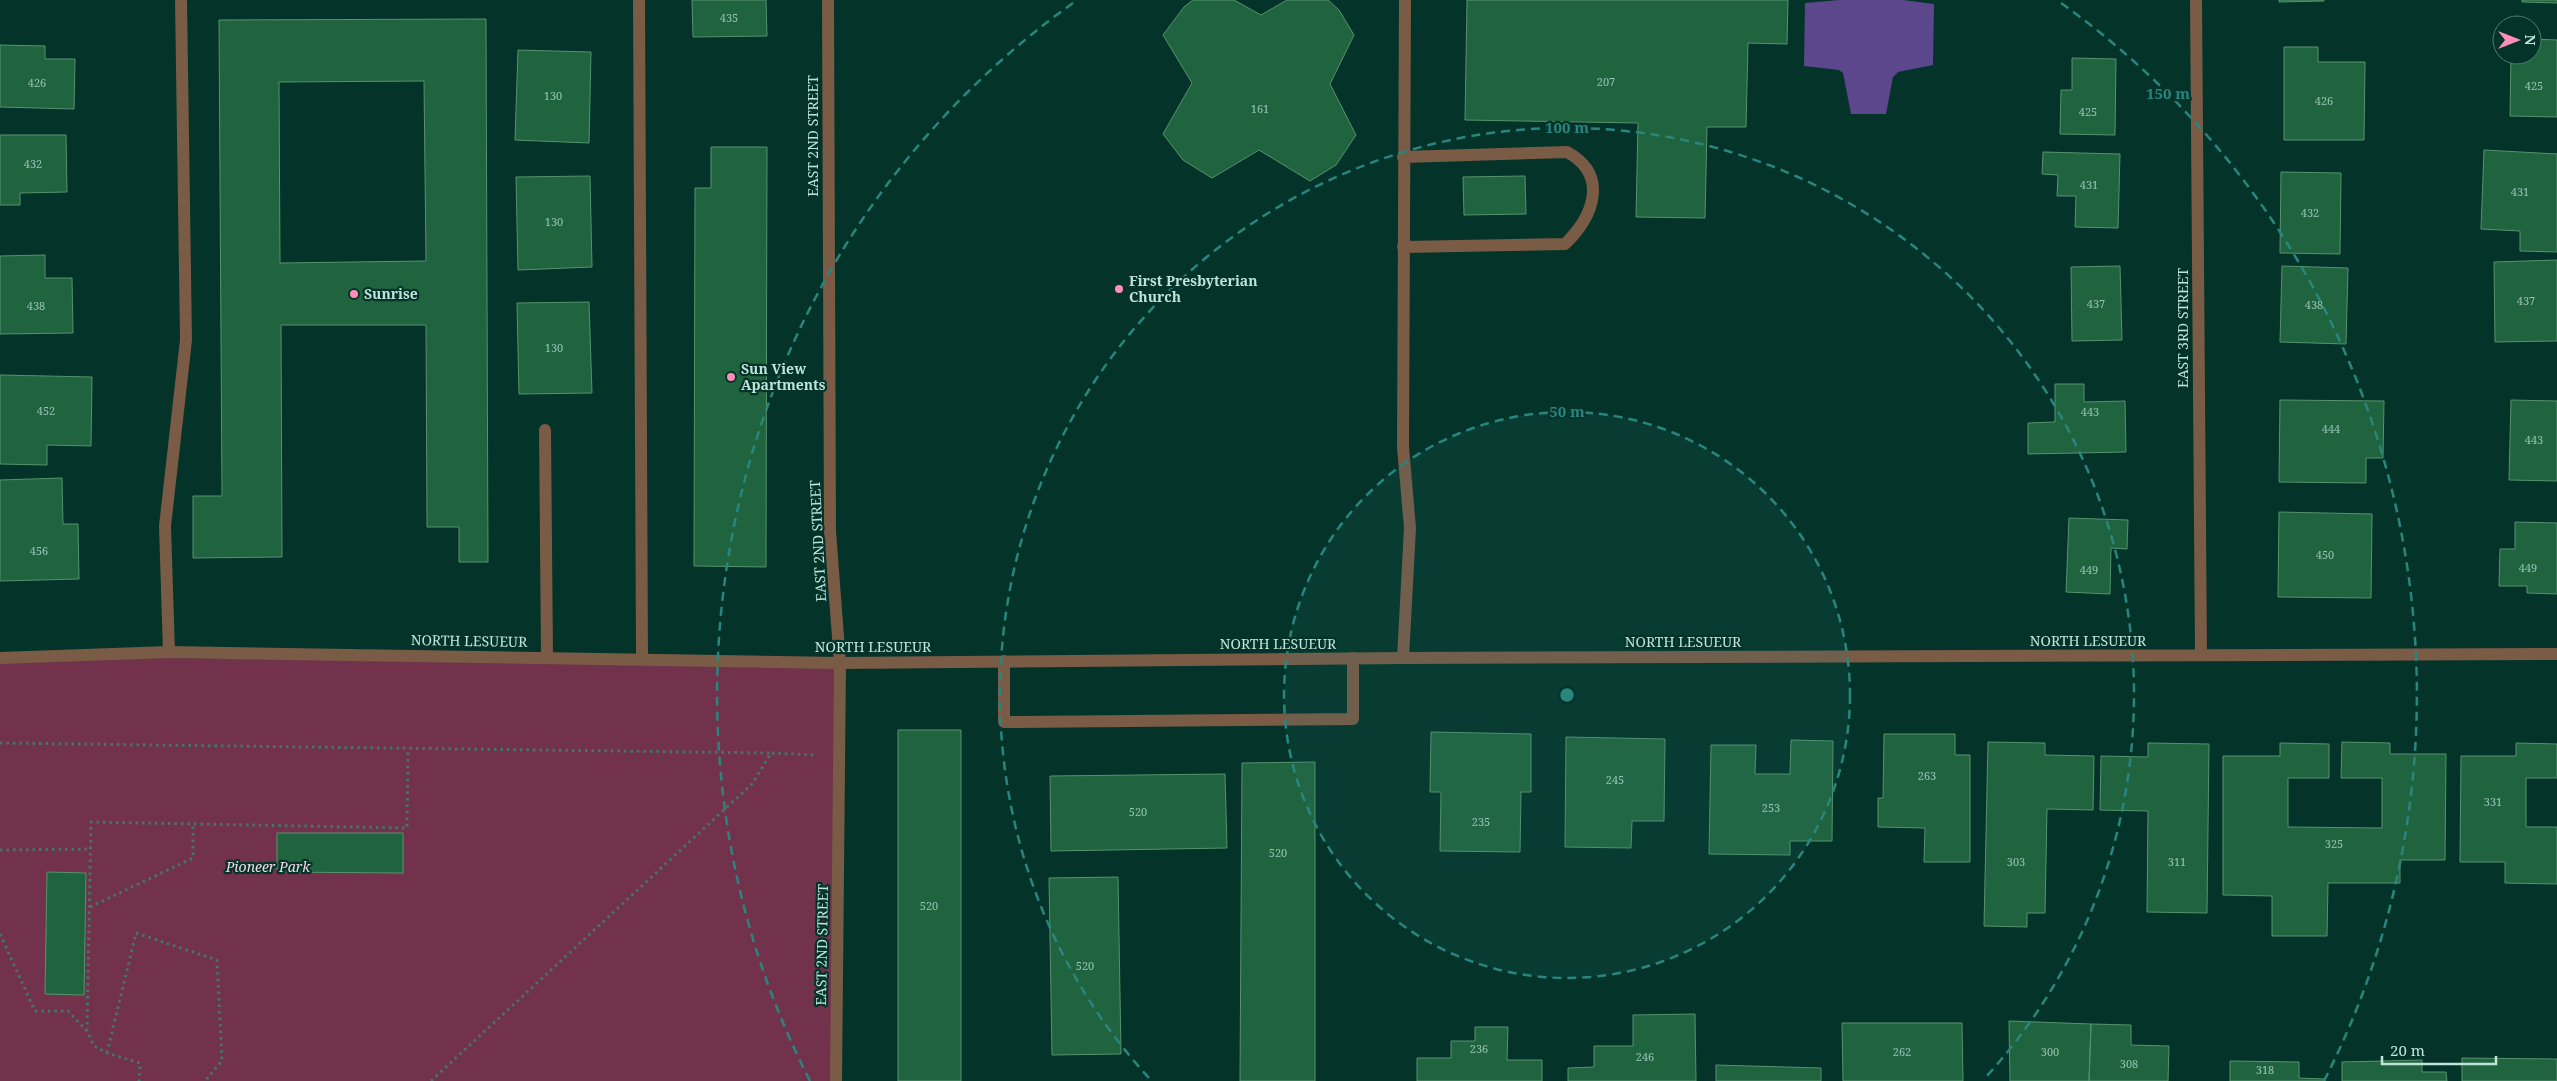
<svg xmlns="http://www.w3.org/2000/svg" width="2557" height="1081" viewBox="0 0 2557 1081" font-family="'Noto Serif',serif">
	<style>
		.green { fill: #72324c }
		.water { fill: #5c468c }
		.building { fill: #20633f; stroke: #56936e; fill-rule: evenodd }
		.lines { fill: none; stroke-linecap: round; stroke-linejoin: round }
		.path { stroke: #47736a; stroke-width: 3; stroke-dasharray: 2.5 4; stroke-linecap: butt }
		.lane { stroke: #795b46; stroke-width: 12 }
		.street { stroke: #795b46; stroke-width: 12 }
		.ring { fill: none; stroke: #29867e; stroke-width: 2.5; stroke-dasharray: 9 6 }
		.poi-dot { fill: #ff8eba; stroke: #04332a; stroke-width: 2 }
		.labels { text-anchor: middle; stroke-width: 4.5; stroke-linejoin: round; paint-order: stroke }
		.number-label { font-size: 11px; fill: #96c4b3 }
		.street-label { font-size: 14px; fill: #bee4da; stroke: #04332a }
		.poi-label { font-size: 14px; font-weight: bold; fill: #bee4da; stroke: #04332a; text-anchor: start }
		.park-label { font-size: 14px; font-style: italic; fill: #f3dbe3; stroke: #04332a }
		.centre { fill: #29867e; stroke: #04332a; stroke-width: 2.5 }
		.ring-label { font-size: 15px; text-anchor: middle; font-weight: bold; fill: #29867e; stroke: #04332a; stroke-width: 4.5; stroke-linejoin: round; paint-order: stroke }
	</style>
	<rect width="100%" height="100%" fill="#04332a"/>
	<path class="green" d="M37,657L840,663L836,1081H0V658Z"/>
	<path class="water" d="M1839,0H1903L1934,4L1933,65L1898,72L1893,77L1886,114H1851L1843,73L1839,70L1804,66L1805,3Z"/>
	<path class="building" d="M692,0H766L767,36L693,37Z
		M1193,0H1234L1261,15L1287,0H1328L1339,10L1354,35L1330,84L1356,135L1336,165L1310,181L1259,150L1212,178L1183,160L1163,134L1192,83L1163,35L1184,7Z
		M1467,0H1788L1787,44L1748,43L1746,127H1707L1705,218L1636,217L1638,123L1465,120Z
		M2279,0H2324V1L2279,2Z
		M2522,0H2557V3L2522,2Z
		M486,19L488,562H459V527H427L426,325H281L282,557L193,558V496H222L219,20ZM424,81L426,261L280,263L279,82Z
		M2532,39L2557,40V117L2510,116L2511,55H2532Z
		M0,45L45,46V59H75L74,109L0,107Z
		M2284,47H2318V62H2365L2364,140H2284Z
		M518,50L591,52L589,143L515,140Z
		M2072,58L2116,59L2115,135L2060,134L2061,90H2072Z
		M0,135H66L67,192L20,193V205H0Z
		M711,147H767L766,567L694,566L695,188H711Z
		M2484,150L2557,154V252L2520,251V231L2481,229Z
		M2043,152L2120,154L2118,228L2075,227L2076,196H2057L2058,175L2042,174Z
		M2281,172L2341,173L2340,254L2280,253Z
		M590,176L592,267L518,270L516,177Z
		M1525,176L1526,214L1464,215L1463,177Z
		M45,255V278H72L73,333L0,334V256Z
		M2557,260V341L2495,342L2494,262Z
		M2120,266L2122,340L2072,341L2071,267Z
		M2282,266L2348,268L2346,344L2280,342Z
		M589,302L592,393L519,394L517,303Z
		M0,375L92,377L91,446L47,445V465L0,464Z
		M2055,384H2084V402L2125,401L2126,452L2028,454V423L2055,422Z
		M2280,400L2384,401L2383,458H2366V483L2279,482Z
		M2511,400L2557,401V481L2509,480Z
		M62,478L63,524H78L79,579L0,581V480Z
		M2279,512L2372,514L2371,598L2278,597Z
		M2069,518L2128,520L2127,549L2111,548L2110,594L2066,592Z
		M2515,522L2557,523V594L2527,593V586H2499L2500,549H2515Z
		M898,730H961V1081H898Z
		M1431,732L1531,734V792H1521L1520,852L1440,851L1441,792H1430Z
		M1884,734H1955V755H1970V862H1924L1925,828L1878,827V798H1883Z
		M1566,737L1665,739L1664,821H1632L1631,848L1565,847Z
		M1791,740L1833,741L1832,841H1790V855L1709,854L1711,745H1756L1755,774H1790Z
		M1988,742L2045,743V755L2094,756L2093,810L2047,809L2045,913H2027V927L1984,926Z
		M2342,742L2390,743V754H2446L2445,860H2400V883H2328L2327,936H2272V896L2223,895V756H2280V743L2329,744V778H2288V827L2382,828V778H2341Z
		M2148,743L2209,744L2207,913L2147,912L2148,811L2100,810L2101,756L2148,757Z
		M2516,743L2557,744V778H2526V827H2557V884L2505,883V862H2460L2461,756H2516Z
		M1315,762V1081H1240L1242,763Z
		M1225,774L1227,848L1051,851L1050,776Z
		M277,833H403V873L277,872Z
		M47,872L86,873L84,995L45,994Z
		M1118,877L1121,1054L1052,1055L1049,878Z
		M1695,1014L1696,1081H1568V1068L1594,1067V1046H1633V1015Z
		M2009,1021L2091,1024L2089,1081H2010Z
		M1842,1023H1962L1963,1081H1843Z
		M2091,1024L2131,1025V1045L2169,1046L2168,1081H2089Z
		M1475,1027H1508L1507,1060H1542V1081H1417V1058H1451V1041H1475Z
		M2462,1058L2557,1059V1081H2462Z
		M2422,1060V1072H2446L2447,1081H2342V1062Z
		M2230,1061L2299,1062V1078L2325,1079V1081H2230Z
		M1716,1065L1821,1068V1081H1716Z"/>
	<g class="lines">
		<path class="path" d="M0,743L771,753
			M0,850L91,849
			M90,907L193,858V824
			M0,934L35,1011H68L87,1031L94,1046L107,1053L140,1063L139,1081
			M87,1031L91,822L407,828L408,749
			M107,1053L136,933L217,960L222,1061L205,1081
			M431,1081L752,784L771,753L814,755"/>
		<path class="lane" d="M639,0L642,658
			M1403,157L1567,152C1609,175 1594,216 1565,244L1403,247
			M545,430L547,657
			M169,652L165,526L186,340L181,0
			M1403,658L1410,528L1403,447L1405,0
			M1004,661V722L1353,719V658"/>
		<path class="street" d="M828,0L830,531L840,663L836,1081
			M2196,0L2201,655
			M0,658L169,652L840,663L1403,658L2557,654"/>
	</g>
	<circle cx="1567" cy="695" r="283" fill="#29867e" fill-opacity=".12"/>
	<g class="ring">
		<circle cx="1567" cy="695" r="283"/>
		<path d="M1149 1078A567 567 0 1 1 1985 1078"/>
		<path d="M810 1081A850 850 0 0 1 1073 3M2061 3A850 850 0 0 1 2324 1081"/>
	</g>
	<g class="poi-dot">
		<circle cx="1119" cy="289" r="5"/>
		<circle cx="354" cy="294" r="5"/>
		<circle cx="731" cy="377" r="5"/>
	</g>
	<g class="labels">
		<g class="number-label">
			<text x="729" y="22">435</text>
			<text x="1606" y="86">207</text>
			<text x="37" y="87">426</text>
			<text x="2534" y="90">425</text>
			<text x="553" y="100">130</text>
			<text x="2324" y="105">426</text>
			<text x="1260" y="113">161</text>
			<text x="2088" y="116">425</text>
			<text x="33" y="168">432</text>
			<text x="2089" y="189">431</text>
			<text x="2520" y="196">431</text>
			<text x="2310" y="217">432</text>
			<text x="554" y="226">130</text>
			<text x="2526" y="305">437</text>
			<text x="2096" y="308">437</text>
			<text x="2314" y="309">438</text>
			<text x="36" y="310">438</text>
			<text x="554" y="352">130</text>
			<text x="46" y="415">452</text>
			<text x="2090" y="416">443</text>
			<text x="2331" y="433">444</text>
			<text x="2534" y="444">443</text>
			<text x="39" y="555">456</text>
			<text x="2325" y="559">450</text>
			<text x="2528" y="572">449</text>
			<text x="2089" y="574">449</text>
			<text x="1927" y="780">263</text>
			<text x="1615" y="784">245</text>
			<text x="2493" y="806">331</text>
			<text x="1771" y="812">253</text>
			<text x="1138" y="816">520</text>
			<text x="1481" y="826">235</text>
			<text x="2334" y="848">325</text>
			<text x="1278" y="857">520</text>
			<text x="2016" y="866">303</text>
			<text x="2177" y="866">311</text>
			<text x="929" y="910">520</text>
			<text x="1085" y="970">520</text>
			<text x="1479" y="1053">236</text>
			<text x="1902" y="1056">262</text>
			<text x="2050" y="1056">300</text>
			<text x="1645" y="1061">246</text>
			<text x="2129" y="1068">308</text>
			<text x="2265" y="1074">318</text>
		</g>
		<g class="street-label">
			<text transform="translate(813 136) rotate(-90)" y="5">EAST 2ND STREET</text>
			<text transform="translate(2183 328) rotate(-90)" y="5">EAST 3RD STREET</text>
			<text transform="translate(818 541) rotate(-93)" y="5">EAST 2ND STREET</text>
			<text transform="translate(469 641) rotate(1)" y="5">NORTH LESUEUR</text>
			<text x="2088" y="646">NORTH LESUEUR</text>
			<text x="1683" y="647">NORTH LESUEUR</text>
			<text x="1278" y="649">NORTH LESUEUR</text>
			<text x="873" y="652">NORTH LESUEUR</text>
			<text transform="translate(822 945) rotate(-89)" y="5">EAST 2ND STREET</text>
		</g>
		<g class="poi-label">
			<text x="1129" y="286">First Presbyterian<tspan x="1129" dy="16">Church</tspan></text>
			<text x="364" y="299">Sunrise</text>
			<text x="741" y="374">Sun View<tspan x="741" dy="16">Apartments</tspan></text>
		</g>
		<g class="park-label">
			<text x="268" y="872">Pioneer Park</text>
		</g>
	</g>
	<circle cx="1567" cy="695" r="8" class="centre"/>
	<g class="ring-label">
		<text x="2168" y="99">150 m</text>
		<text x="1567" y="133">100 m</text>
		<text x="1567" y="417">50 m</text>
	</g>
	<g transform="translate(2517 40) rotate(90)"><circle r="24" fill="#04332a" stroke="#4e7a70"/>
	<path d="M0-4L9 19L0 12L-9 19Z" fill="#ff8eba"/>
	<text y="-8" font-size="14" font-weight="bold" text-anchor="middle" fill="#bee4da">N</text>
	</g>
	<path d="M2382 1056v8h114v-8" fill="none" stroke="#bee4da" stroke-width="2.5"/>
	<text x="2390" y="1056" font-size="15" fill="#bee4da" stroke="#04332a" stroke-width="4" paint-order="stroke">20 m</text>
</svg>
